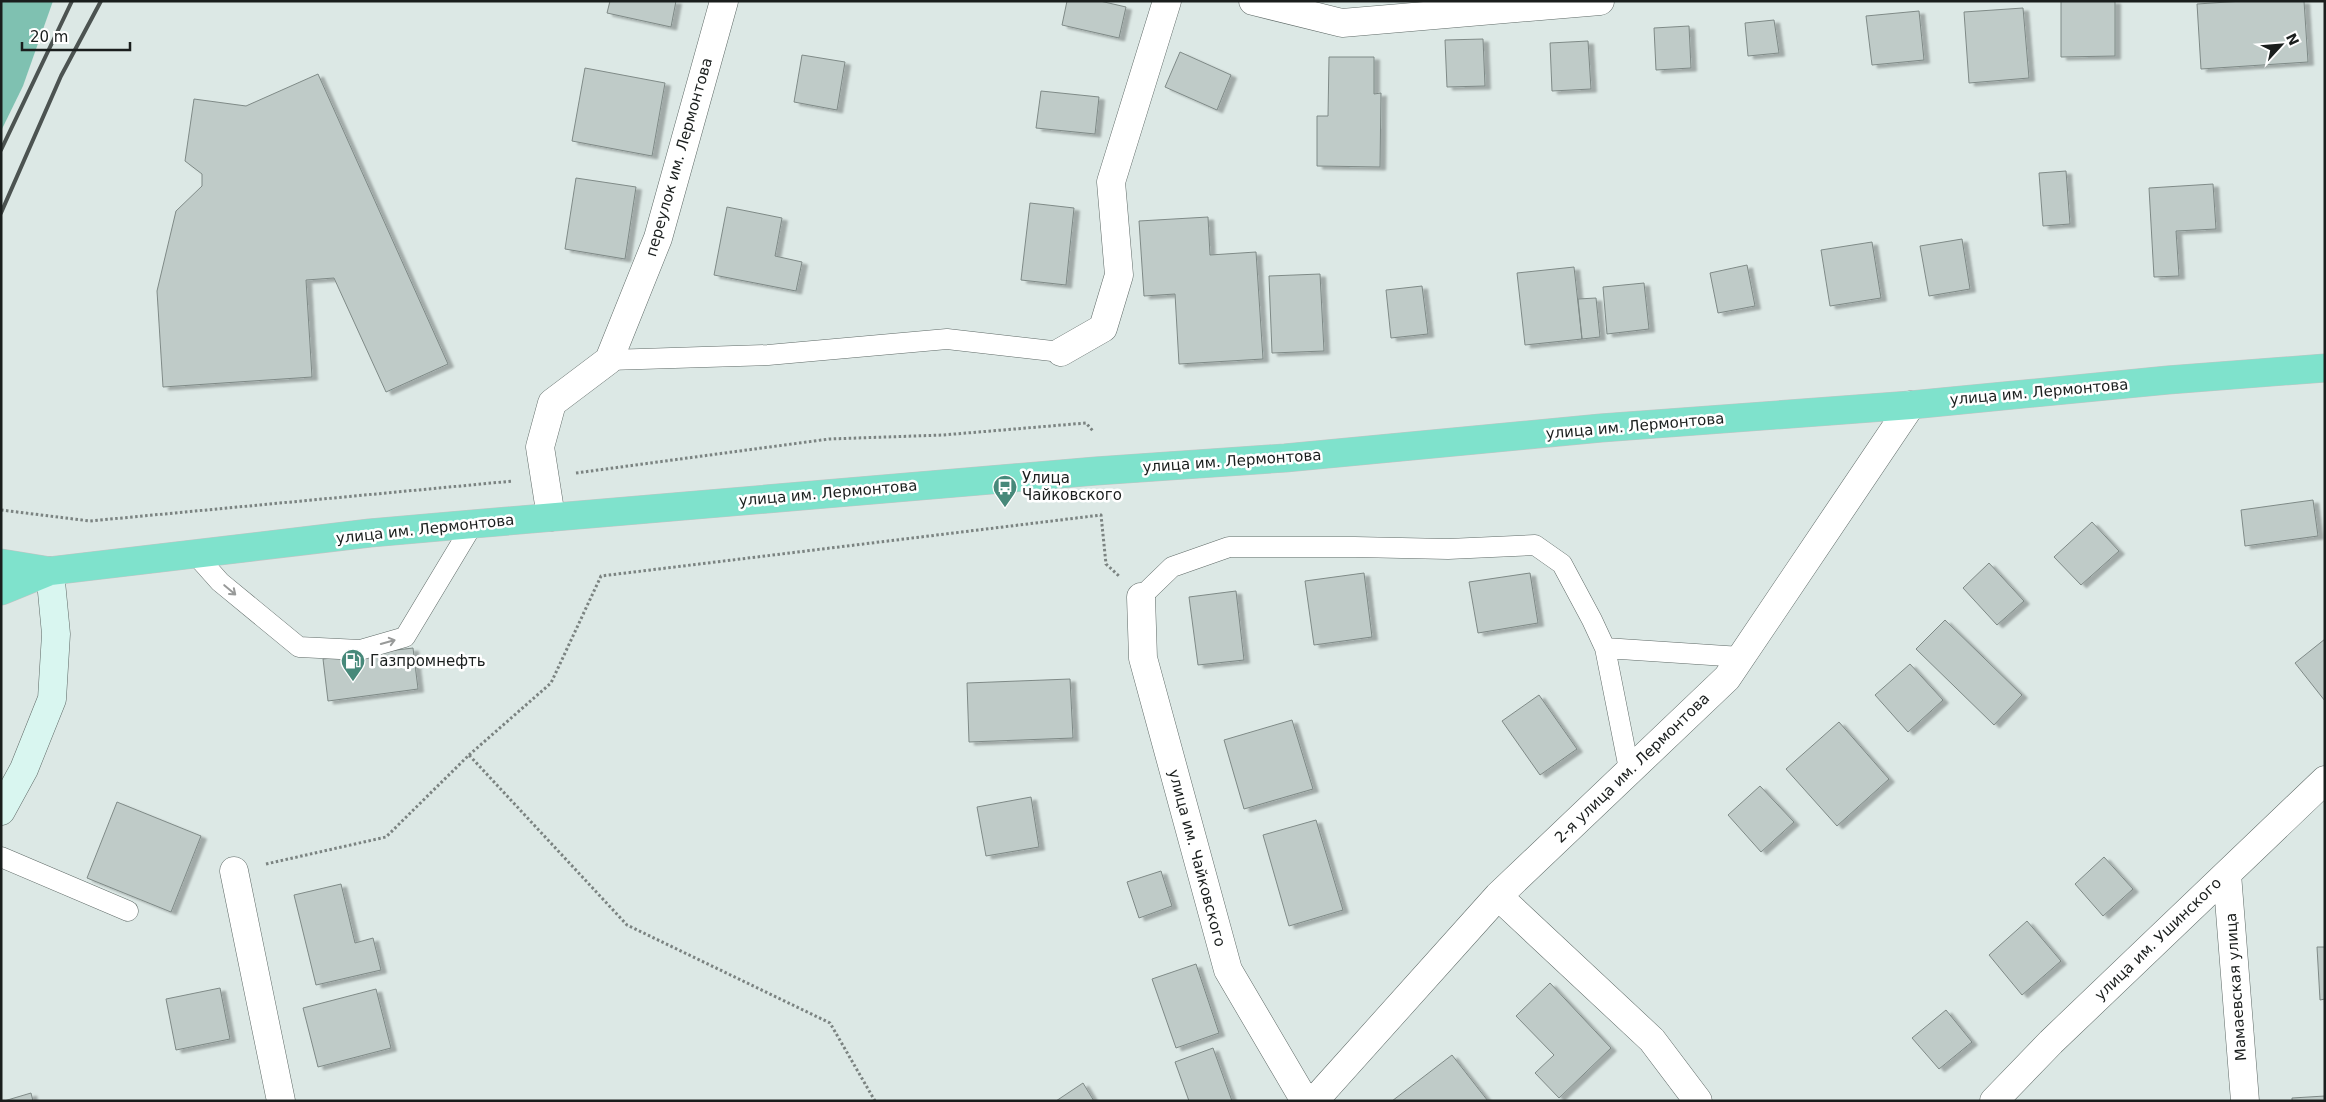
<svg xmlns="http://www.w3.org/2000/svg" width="2326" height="1102" viewBox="0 0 2326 1102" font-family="'DejaVu Sans',sans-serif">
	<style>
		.green { fill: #7fc1b1 }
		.building { fill: #bfcbc8; stroke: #7f8a87; filter: url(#shadow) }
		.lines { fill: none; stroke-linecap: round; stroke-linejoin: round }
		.lane-casing { stroke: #5f6a67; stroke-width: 21 }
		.street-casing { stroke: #5f6a67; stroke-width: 29 }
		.secondary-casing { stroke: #5f6a67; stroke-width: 29 }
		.highway-casing { stroke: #c3c4c4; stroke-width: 29 }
		.path { stroke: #7b8381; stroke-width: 3; stroke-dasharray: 2.5 2.5; stroke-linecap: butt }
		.lane { stroke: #fff; stroke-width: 20 }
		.street { stroke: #fff; stroke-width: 28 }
		.secondary { stroke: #d9f6f0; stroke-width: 28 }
		.highway { stroke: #7fe2cc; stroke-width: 28 }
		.rail { stroke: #4c5351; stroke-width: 4 }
		.oneway { stroke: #989a99 }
		.labels { text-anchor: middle; stroke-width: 5; stroke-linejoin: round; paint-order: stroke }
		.street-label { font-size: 15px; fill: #1a1e1d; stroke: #fff }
		.poi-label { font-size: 15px; fill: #1a1e1d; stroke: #fff; text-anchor: start }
	</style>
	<defs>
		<filter id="shadow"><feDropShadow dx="5.5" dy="3" stdDeviation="1" flood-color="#0004"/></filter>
	</defs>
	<rect width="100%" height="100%" fill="#dce8e5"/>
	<path class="green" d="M1,1H53L23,86L1,131Z"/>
	<path class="building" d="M610,1H676L671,27L607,13Z
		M1067,1H1100L1126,7L1119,38L1062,25Z
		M2061,1H2115V56L2061,57Z
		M2243,1H2304L2308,62L2201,69L2197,4Z
		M2023,8L2029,78L1969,83L1964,12Z
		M1919,11L1924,60L1872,65L1866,16Z
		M1774,20L1779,53L1748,56L1745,23Z
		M1689,26L1691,68L1656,70L1654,28Z
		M1483,39L1485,86L1447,87L1445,40Z
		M1588,41L1591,89L1552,91L1550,43Z
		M1180,52L1231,75L1217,110L1165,87Z
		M802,55L845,62L837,110L794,102Z
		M1329,57H1374V94L1381,93L1380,167L1317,166V116H1328Z
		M585,68L665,83L652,156L572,141Z
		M318,74L448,364L386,392L334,278L306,280L312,377L163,387L157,291L176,211L202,186V174L185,161L194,99L246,106Z
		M1041,91L1099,97L1095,134L1036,128Z
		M2066,171L2070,224L2043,226L2039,173Z
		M576,178L636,187L625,259L565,249Z
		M2213,184L2216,229L2176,231L2179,276L2154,277L2149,188Z
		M1030,203L1074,208L1066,285L1021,280Z
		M727,207L782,218L775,256L802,262L796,291L714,275Z
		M1208,217L1210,255L1256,252L1263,359L1179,364L1175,294L1144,296L1139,221Z
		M1962,239L1970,289L1929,296L1920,246Z
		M1872,242L1881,298L1830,306L1821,250Z
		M1747,265L1755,306L1718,313L1710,273Z
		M1574,267L1582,339L1525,345L1517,273Z
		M1320,274L1324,351L1272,353L1269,276Z
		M1644,283L1649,329L1607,334L1603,287Z
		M1422,286L1428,334L1391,338L1386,290Z
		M1596,298L1600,337L1582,339L1578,299Z
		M2313,500L2318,536L2245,546L2241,510Z
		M2092,522L2119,551L2081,585L2054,557Z
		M1989,563L2024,601L1997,625L1963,588Z
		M1364,573L1372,637L1314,645L1305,581Z
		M1530,573L1538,623L1478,633L1469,582Z
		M1236,591L1244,660L1198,665L1189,597Z
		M1945,620L2022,695L1994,725L1916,649Z
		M2325,639V701L2295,663Z
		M413,648L418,689L328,701L323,659Z
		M1910,664L1943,700L1908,732L1875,695Z
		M1070,679L1073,738L969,742L967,683Z
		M1539,695L1577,749L1540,775L1502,721Z
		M1292,720L1313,789L1244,809L1224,740Z
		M1839,722L1889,779L1837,826L1786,769Z
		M1760,786L1794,822L1761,852L1728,815Z
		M1031,797L1039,847L986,856L977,807Z
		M117,802L201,836L171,912L87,878Z
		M1316,820L1343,910L1289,926L1263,835Z
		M2104,857L2133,889L2103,916L2075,884Z
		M1161,871L1172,906L1139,918L1127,882Z
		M341,884L355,943L373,938L381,970L316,985L294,895Z
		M2027,921L2061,961L2022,995L1989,955Z
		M2317,947H2325V999L2320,1000Z
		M1196,964L1219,1033L1176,1048L1152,979Z
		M1550,983L1611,1048L1559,1098L1535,1073L1554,1055L1516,1016Z
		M220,988L230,1039L176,1050L166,999Z
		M376,989L391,1048L318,1067L303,1008Z
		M1946,1010L1972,1042L1939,1069L1912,1038Z
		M1213,1048L1232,1101H1189L1175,1062Z
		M1452,1055L1488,1101H1392Z
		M1083,1083L1094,1101H1056Z
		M31,1093L33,1101H4Z
		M2325,1096V1101H2292V1098Z"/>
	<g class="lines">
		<defs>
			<path id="lane" d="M609,360L768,355L947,339L1061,352
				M196,555L220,582L299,647L360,650L405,637L473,524
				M1141,597L1172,567L1229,547H1355L1448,549L1535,545L1562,564L1592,620L1605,648L1629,769
				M1605,648L1741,657
				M1,857L128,911"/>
			<path id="street" d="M1253,1L1342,23L1600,1
				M1061,352L1103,328L1119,275L1111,182L1167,1
				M551,517L540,447L552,403L609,360L658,238L724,1
				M1141,597L1143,658L1228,970L1305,1101
				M234,871L281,1101
				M2227,874L2245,1101
				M1498,896L1652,1040L1698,1101
				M1314,1101L1498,896L1727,678L1911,405
				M1994,1101L2051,1042L2325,780"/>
			<path id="secondary" d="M1,811L24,769L52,699L56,634L50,571"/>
			<path id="highway" d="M1,563L50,571
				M1,591L50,571L370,533L473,524L1096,471L1285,458L1601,428L1911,405L2168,380L2325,368"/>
		</defs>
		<use href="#lane" class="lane-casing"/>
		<use href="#street" class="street-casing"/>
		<use href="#secondary" class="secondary-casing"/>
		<use href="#highway" class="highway-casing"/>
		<path class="path" d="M576,473L829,439L943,435L1086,423L1093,431
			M1,510L90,521L513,481
			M469,755L551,683L601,576L1101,515L1106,564L1119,576
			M266,864L386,837L469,755L627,925L830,1023L875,1101"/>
		<use href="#lane" class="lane"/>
		<use href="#street" class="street"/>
		<use href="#secondary" class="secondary"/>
		<use href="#highway" class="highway"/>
		<path class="rail" d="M1,150L72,1
			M1,213L61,76L101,1"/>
	</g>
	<defs><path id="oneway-shaft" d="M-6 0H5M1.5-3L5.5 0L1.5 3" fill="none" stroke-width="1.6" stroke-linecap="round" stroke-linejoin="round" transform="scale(1.25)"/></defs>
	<g class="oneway">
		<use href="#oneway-shaft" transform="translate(230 590) rotate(40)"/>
		<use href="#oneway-shaft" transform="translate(388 642) rotate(-16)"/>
	</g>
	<defs>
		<symbol id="bus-pin" viewBox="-11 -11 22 30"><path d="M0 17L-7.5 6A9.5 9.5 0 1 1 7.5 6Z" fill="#47897a" stroke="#fff"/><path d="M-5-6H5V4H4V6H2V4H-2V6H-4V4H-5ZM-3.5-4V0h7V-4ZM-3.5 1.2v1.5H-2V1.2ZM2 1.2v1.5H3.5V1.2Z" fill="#fff"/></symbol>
		<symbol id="fuel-pin" viewBox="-11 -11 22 30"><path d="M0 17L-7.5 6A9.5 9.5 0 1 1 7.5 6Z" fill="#47897a" stroke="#fff"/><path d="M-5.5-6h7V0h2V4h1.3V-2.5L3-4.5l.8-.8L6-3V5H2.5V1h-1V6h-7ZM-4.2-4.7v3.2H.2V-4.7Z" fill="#fff"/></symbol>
	</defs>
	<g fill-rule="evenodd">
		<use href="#bus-pin" x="991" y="473" width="28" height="38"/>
		<use href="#fuel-pin" x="339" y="647" width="28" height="38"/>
	</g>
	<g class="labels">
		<g class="street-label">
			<text transform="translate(679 157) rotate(-74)" y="5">переулок им. Лермонтова</text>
			<text transform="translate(2039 392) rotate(-5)" y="5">улица им. Лермонтова</text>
			<text transform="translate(1635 426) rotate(-5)" y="5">улица им. Лермонтова</text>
			<text transform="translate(1232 461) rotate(-4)" y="5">улица им. Лермонтова</text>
			<text transform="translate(828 493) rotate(-5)" y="5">улица им. Лермонтова</text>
			<text transform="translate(425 529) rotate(-6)" y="5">улица им. Лермонтова</text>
			<text transform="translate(1632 768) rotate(-44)" y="5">2-я улица им. Лермонтова</text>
			<text transform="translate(1197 858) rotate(75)" y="5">улица им. Чайковского</text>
			<text transform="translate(2158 939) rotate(-44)" y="5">улица им. Ушинского</text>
			<text transform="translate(2236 987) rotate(-94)" y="5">Мамаевская улица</text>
		</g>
		<g class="poi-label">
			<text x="1022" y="483">Улица<tspan x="1022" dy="17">Чайковского</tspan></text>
			<text x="370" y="666">Газпромнефть</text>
		</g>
	</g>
	<rect width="2326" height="1102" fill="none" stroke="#1a1e1d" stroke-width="5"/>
	<g transform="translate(2281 45) rotate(64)" stroke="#ffffff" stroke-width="4" paint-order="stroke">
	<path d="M0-4L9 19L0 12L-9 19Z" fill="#1a1e1d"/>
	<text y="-8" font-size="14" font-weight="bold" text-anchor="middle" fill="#1a1e1d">N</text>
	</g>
	<path d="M22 42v8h108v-8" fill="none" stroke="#1a1e1d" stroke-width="2.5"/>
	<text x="30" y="42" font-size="15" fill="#1a1e1d" stroke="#ffffff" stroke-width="4" paint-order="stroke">20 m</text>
</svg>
